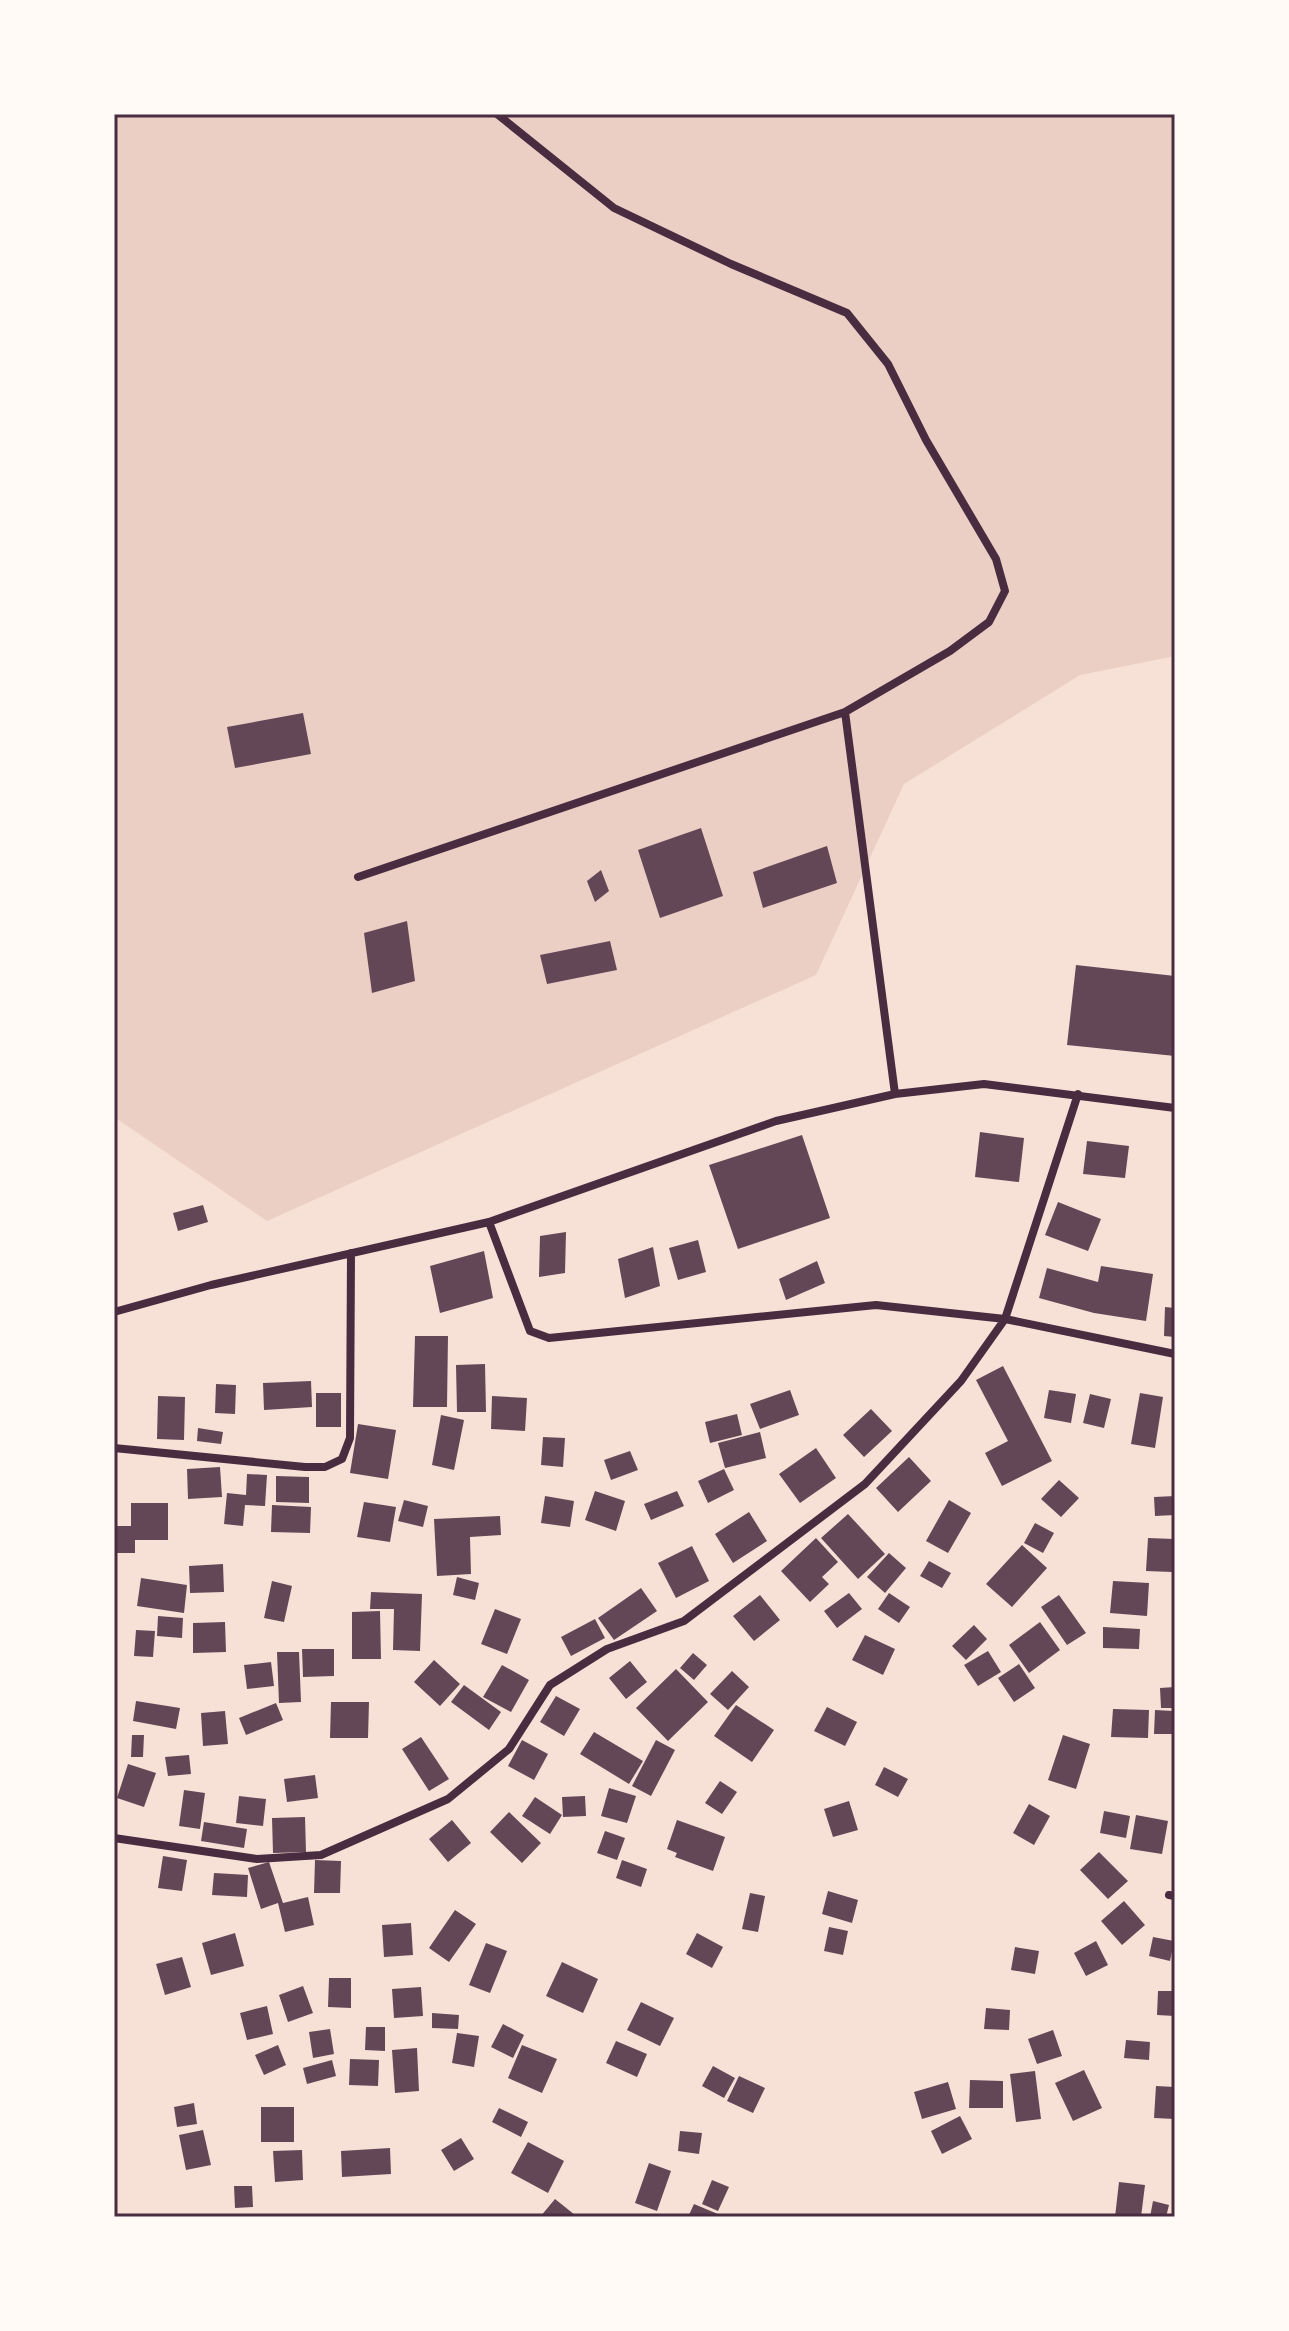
<svg xmlns="http://www.w3.org/2000/svg" width="1289" height="2331" viewBox="0 0 1289 2331" font-family="'Libre Baskerville',serif">
	<style>
		.green { fill: #ebcfc5 }
		.building { fill: #644757 }
		.lines { fill: none; stroke-linecap: round; stroke-linejoin: round }
		.minor { stroke: #4a2c40; stroke-width: 8 }
		.neatline { fill: none; stroke: #4a2c40; stroke-width: 3 }
	</style>
	<rect width="100%" height="100%" fill="#f7e1d7"/>
	<path class="green" d="M114,114H1175V656L1080,675L904,784L816,975L267,1221L114,1117Z"/>
	<path class="building" d="M303,713L311,754L235,768L227,727Z
		M701,828L723,896L660,918L638,850Z
		M827,846L837,883L763,908L753,872Z
		M601,870L609,891L595,902L587,881Z
		M407,921L415,981L372,993L364,933Z
		M610,941L617,970L547,984L540,955Z
		M1076,965L1175,976V1056L1067,1045Z
		M980,1132L1024,1138L1019,1182L975,1177Z
		M802,1135L830,1218L738,1249L709,1165Z
		M1087,1141L1129,1146L1125,1178L1083,1174Z
		M1058,1202L1101,1219L1088,1251L1045,1235Z
		M203,1205L208,1222L178,1231L173,1213Z
		M566,1232L565,1273L539,1277L540,1236Z
		M698,1240L706,1272L678,1280L669,1248Z
		M653,1247L660,1286L625,1298L618,1259Z
		M484,1251L493,1298L440,1313L430,1266Z
		M817,1261L825,1283L786,1300L779,1279Z
		M1101,1266L1153,1274L1146,1321L1094,1313L1039,1298L1047,1268L1098,1282Z
		M1165,1307L1175,1308V1337L1164,1336Z
		M415,1336H448L447,1407H413Z
		M485,1364L486,1412H457L456,1365Z
		M1003,1366L1052,1461L1002,1486L985,1453L1008,1441L976,1380Z
		M311,1381L312,1407L264,1410L263,1383Z
		M216,1384L236,1385L235,1414L215,1413Z
		M790,1390L799,1415L760,1429L750,1404Z
		M1049,1390L1076,1394L1071,1423L1044,1418Z
		M316,1393H341V1427H316Z
		M1140,1393L1163,1397L1155,1448L1131,1444Z
		M1090,1394L1111,1399L1104,1428L1083,1423Z
		M158,1396L185,1397L184,1440L157,1439Z
		M492,1396L527,1398L525,1431L491,1429Z
		M871,1409L892,1431L864,1457L843,1435Z
		M737,1414L742,1435L710,1443L705,1422Z
		M441,1415L464,1420L454,1470L432,1465Z
		M358,1424L396,1430L388,1479L350,1473Z
		M198,1428L223,1432L221,1444L197,1441Z
		M760,1432L766,1458L725,1468L718,1443Z
		M543,1437L565,1438L563,1467L541,1465Z
		M816,1448L836,1478L800,1503L779,1474Z
		M630,1451L638,1470L611,1480L604,1460Z
		M909,1457L931,1481L898,1512L876,1488Z
		M220,1467L222,1497L188,1499L187,1469Z
		M724,1469L734,1490L708,1503L698,1481Z
		M247,1474L267,1475L265,1506L245,1505L243,1526L224,1524L227,1493L246,1495Z
		M276,1476L309,1477V1503L276,1502Z
		M1059,1480L1079,1498L1061,1517L1041,1499Z
		M595,1491L625,1501L616,1531L585,1520Z
		M677,1491L684,1506L651,1520L644,1504Z
		M545,1496L574,1501L570,1527L541,1523Z
		M1175,1496V1515L1155,1516L1154,1497Z
		M404,1500L428,1506L423,1527L398,1521Z
		M949,1500L971,1513L948,1553L926,1541Z
		M364,1502L396,1507L390,1542L357,1537Z
		M131,1503H168V1540H135V1553H114V1526H131Z
		M272,1505L311,1507L310,1533L271,1532Z
		M749,1512L767,1541L733,1563L715,1534Z
		M848,1514L885,1554L858,1579L821,1538Z
		M500,1516L501,1535L470,1537L471,1574L437,1576L434,1519Z
		M1035,1523L1054,1533L1043,1553L1024,1543Z
		M816,1538L838,1562L822,1577L829,1584L810,1602L781,1571Z
		M1148,1538L1174,1539L1172,1572L1146,1571Z
		M1022,1545L1047,1568L1012,1607L986,1584Z
		M692,1546L709,1581L676,1598L658,1563Z
		M889,1553L906,1568L885,1593L867,1577Z
		M929,1561L951,1573L942,1588L920,1576Z
		M223,1564L224,1592L190,1593L189,1566Z
		M457,1577L479,1583L475,1600L453,1595Z
		M141,1578L187,1585L184,1613L137,1606Z
		M272,1581L292,1586L284,1622L264,1618Z
		M1113,1581L1149,1583L1147,1616L1110,1613Z
		M641,1588L657,1611L614,1640L598,1618Z
		M371,1592L422,1594L420,1651L393,1650L394,1609H370Z
		M849,1593L862,1609L837,1628L824,1611Z
		M889,1593L910,1607L899,1623L878,1609Z
		M760,1595L780,1620L754,1641L733,1616Z
		M1059,1595L1086,1633L1067,1645L1041,1607Z
		M495,1609L521,1619L507,1654L481,1644Z
		M380,1611L381,1659H352V1612Z
		M158,1616L183,1618L182,1638L157,1636Z
		M595,1619L605,1638L571,1656L561,1637Z
		M225,1622L226,1652L193,1653V1623Z
		M1040,1622L1060,1650L1029,1673L1009,1645Z
		M974,1625L987,1639L966,1660L952,1646Z
		M1103,1627L1140,1629L1139,1649L1103,1648Z
		M136,1630L155,1631L153,1657L134,1656Z
		M865,1635L895,1649L883,1675L852,1660Z
		M302,1649H334V1676L303,1677Z
		M988,1651L1001,1672L978,1686L964,1665Z
		M277,1652H299L301,1702L279,1703Z
		M693,1653L707,1665L694,1680L680,1668Z
		M434,1660L460,1684L440,1706L414,1682Z
		M630,1661L647,1682L626,1699L609,1678Z
		M271,1662L274,1686L247,1689L244,1665Z
		M1019,1664L1035,1688L1014,1702L998,1678Z
		M502,1665L529,1680L511,1712L483,1697Z
		M676,1669L708,1702L668,1741L636,1708Z
		M732,1671L749,1687L728,1710L710,1694Z
		M464,1685L501,1712L489,1730L451,1702Z
		M1175,1687V1708H1161L1160,1688Z
		M556,1696L580,1709L564,1736L540,1722Z
		M136,1701L180,1708L176,1729L133,1721Z
		M331,1702H369L368,1738H330Z
		M276,1703L283,1720L246,1735L239,1718Z
		M736,1705L774,1730L752,1762L714,1736Z
		M827,1707L857,1722L845,1746L814,1731Z
		M1113,1709L1149,1710L1148,1738L1111,1737Z
		M1155,1710L1173,1711V1734H1154Z
		M225,1711L228,1744L203,1746L201,1713Z
		M594,1732L643,1761L629,1784L580,1754Z
		M132,1735H144L143,1757H131Z
		M1063,1735L1090,1744L1076,1789L1048,1780Z
		M421,1737L449,1779L429,1791L402,1749Z
		M522,1740L548,1754L534,1780L508,1766Z
		M656,1740L675,1750L651,1796L632,1786Z
		M189,1755L191,1774L168,1776L165,1757Z
		M128,1764L156,1773L144,1807L117,1798Z
		M884,1767L908,1779L898,1797L875,1785Z
		M315,1775L318,1798L287,1802L284,1779Z
		M720,1781L737,1792L722,1814L705,1803Z
		M609,1788L636,1796L627,1823L601,1816Z
		M184,1790L205,1793L200,1829L179,1826Z
		M239,1796L266,1799L263,1826L236,1823Z
		M585,1796L586,1816L563,1817L562,1797Z
		M535,1797L562,1815L550,1834L522,1816Z
		M849,1801L858,1830L833,1837L824,1809Z
		M1029,1804L1050,1816L1034,1845L1013,1833Z
		M1104,1811L1130,1816L1126,1838L1100,1833Z
		M509,1812L541,1843L522,1863L490,1832Z
		M1136,1815L1168,1821L1162,1854L1130,1849Z
		M305,1817L306,1852L273,1853L272,1818Z
		M452,1820L471,1843L448,1862L429,1839Z
		M677,1820L725,1837L713,1871L675,1857L677,1853L667,1849Z
		M204,1822L247,1829L244,1848L201,1841Z
		M605,1831L625,1838L617,1860L597,1853Z
		M1099,1852L1128,1881L1108,1899L1080,1870Z
		M163,1856L187,1860L182,1891L158,1888Z
		M315,1860L341,1861L340,1893H314Z
		M622,1860L647,1869L641,1887L616,1878Z
		M269,1862L283,1903L308,1897L314,1925L285,1932L278,1903L261,1909L248,1868Z
		M214,1873L248,1875L247,1897L212,1895Z
		M828,1891L858,1900L852,1923L822,1914Z
		M750,1893L765,1896L758,1932L742,1929Z
		M1124,1901L1145,1925L1122,1945L1101,1921Z
		M455,1910L476,1924L449,1962L429,1948Z
		M411,1923L413,1955L384,1957L382,1925Z
		M829,1927L848,1931L843,1955L824,1951Z
		M235,1933L244,1966L211,1975L202,1943Z
		M697,1933L723,1947L712,1968L686,1954Z
		M1153,1937L1174,1941L1170,1961L1149,1956Z
		M1096,1941L1108,1965L1086,1976L1074,1953Z
		M486,1943L507,1951L490,1993L469,1985Z
		M1015,1947L1039,1951L1035,1974L1011,1970Z
		M182,1957L191,1987L165,1995L156,1964Z
		M562,1962L598,1979L583,2013L546,1996Z
		M329,1978H351V2008L328,2007Z
		M303,1986L313,2013L288,2022L279,1995Z
		M421,1987L423,2016L394,2018L392,1989Z
		M1158,1991H1175V2016L1157,2015Z
		M641,2002L674,2018L660,2046L627,2030Z
		M267,2006L273,2034L247,2040L240,2013Z
		M986,2008L1010,2010L1009,2030L984,2029Z
		M432,2013L459,2015L458,2029L432,2028Z
		M503,2024L524,2035L513,2058L491,2047Z
		M366,2027H385V2051L365,2050Z
		M330,2029L334,2054L313,2058L309,2032Z
		M1053,2030L1062,2056L1037,2064L1028,2039Z
		M457,2033L479,2036L474,2067L452,2063Z
		M1126,2040L1150,2042L1149,2060L1124,2058Z
		M616,2041L647,2054L637,2077L606,2063Z
		M278,2045L286,2065L264,2075L255,2055Z
		M522,2045L557,2059L542,2093L508,2078Z
		M417,2048L419,2091L395,2093L392,2050Z
		M350,2059L379,2060L378,2086L349,2085Z
		M332,2060L336,2076L307,2084L303,2068Z
		M713,2066L735,2078L724,2098L702,2086Z
		M1084,2070L1102,2108L1073,2121L1055,2083Z
		M1035,2071L1041,2119L1016,2122L1010,2074Z
		M739,2076L765,2088L753,2113L727,2101Z
		M970,2080L1003,2081V2108H969Z
		M948,2082L956,2109L922,2119L914,2092Z
		M1156,2086L1175,2087V2119L1154,2118Z
		M194,2103L197,2124L177,2127L174,2107Z
		M261,2107H294V2142H261Z
		M499,2108L528,2122L521,2137L492,2122Z
		M960,2116L972,2139L942,2154L931,2131Z
		M203,2130L211,2165L186,2170L179,2135Z
		M680,2131L702,2133L699,2154L678,2151Z
		M461,2138L474,2159L454,2171L441,2150Z
		M528,2142L564,2161L548,2193L511,2173Z
		M390,2148L391,2174L342,2177L341,2151Z
		M302,2150L303,2180L275,2182L273,2151Z
		M649,2163L671,2171L657,2211L635,2203Z
		M712,2180L729,2187L718,2211L702,2204Z
		M1119,2182L1145,2185L1141,2217H1115Z
		M234,2186H252L253,2207L235,2208Z
		M555,2199L575,2215L573,2217H540Z
		M1153,2201L1169,2205L1166,2217H1150Z
		M694,2204L725,2217H688Z"/>
	<g class="lines">
		<path class="minor" d="M845,712L895,1094
			M358,877L845,712L950,651L989,622L1005,591L996,559L926,440L888,364L847,313L731,264L614,208L497,114
			M489,1222L530,1331L549,1338L876,1305L1005,1319L1175,1354
			M114,1312L211,1285L489,1222L776,1121L895,1094L984,1084L1175,1108
			M114,1448L305,1467H325L342,1459L350,1438L351,1253
			M114,1838L257,1859L321,1855L448,1799L509,1749L550,1685L607,1649L684,1621L865,1484L961,1381L1005,1319L1078,1094
			M1169,1895L1175,1896"/>
	</g>
	<rect width="1289" height="2331" fill="none" stroke="#fffaf5" stroke-width="232"/>
	<rect x="116" y="116" width="1057" height="2099" class="neatline"/>
</svg>
